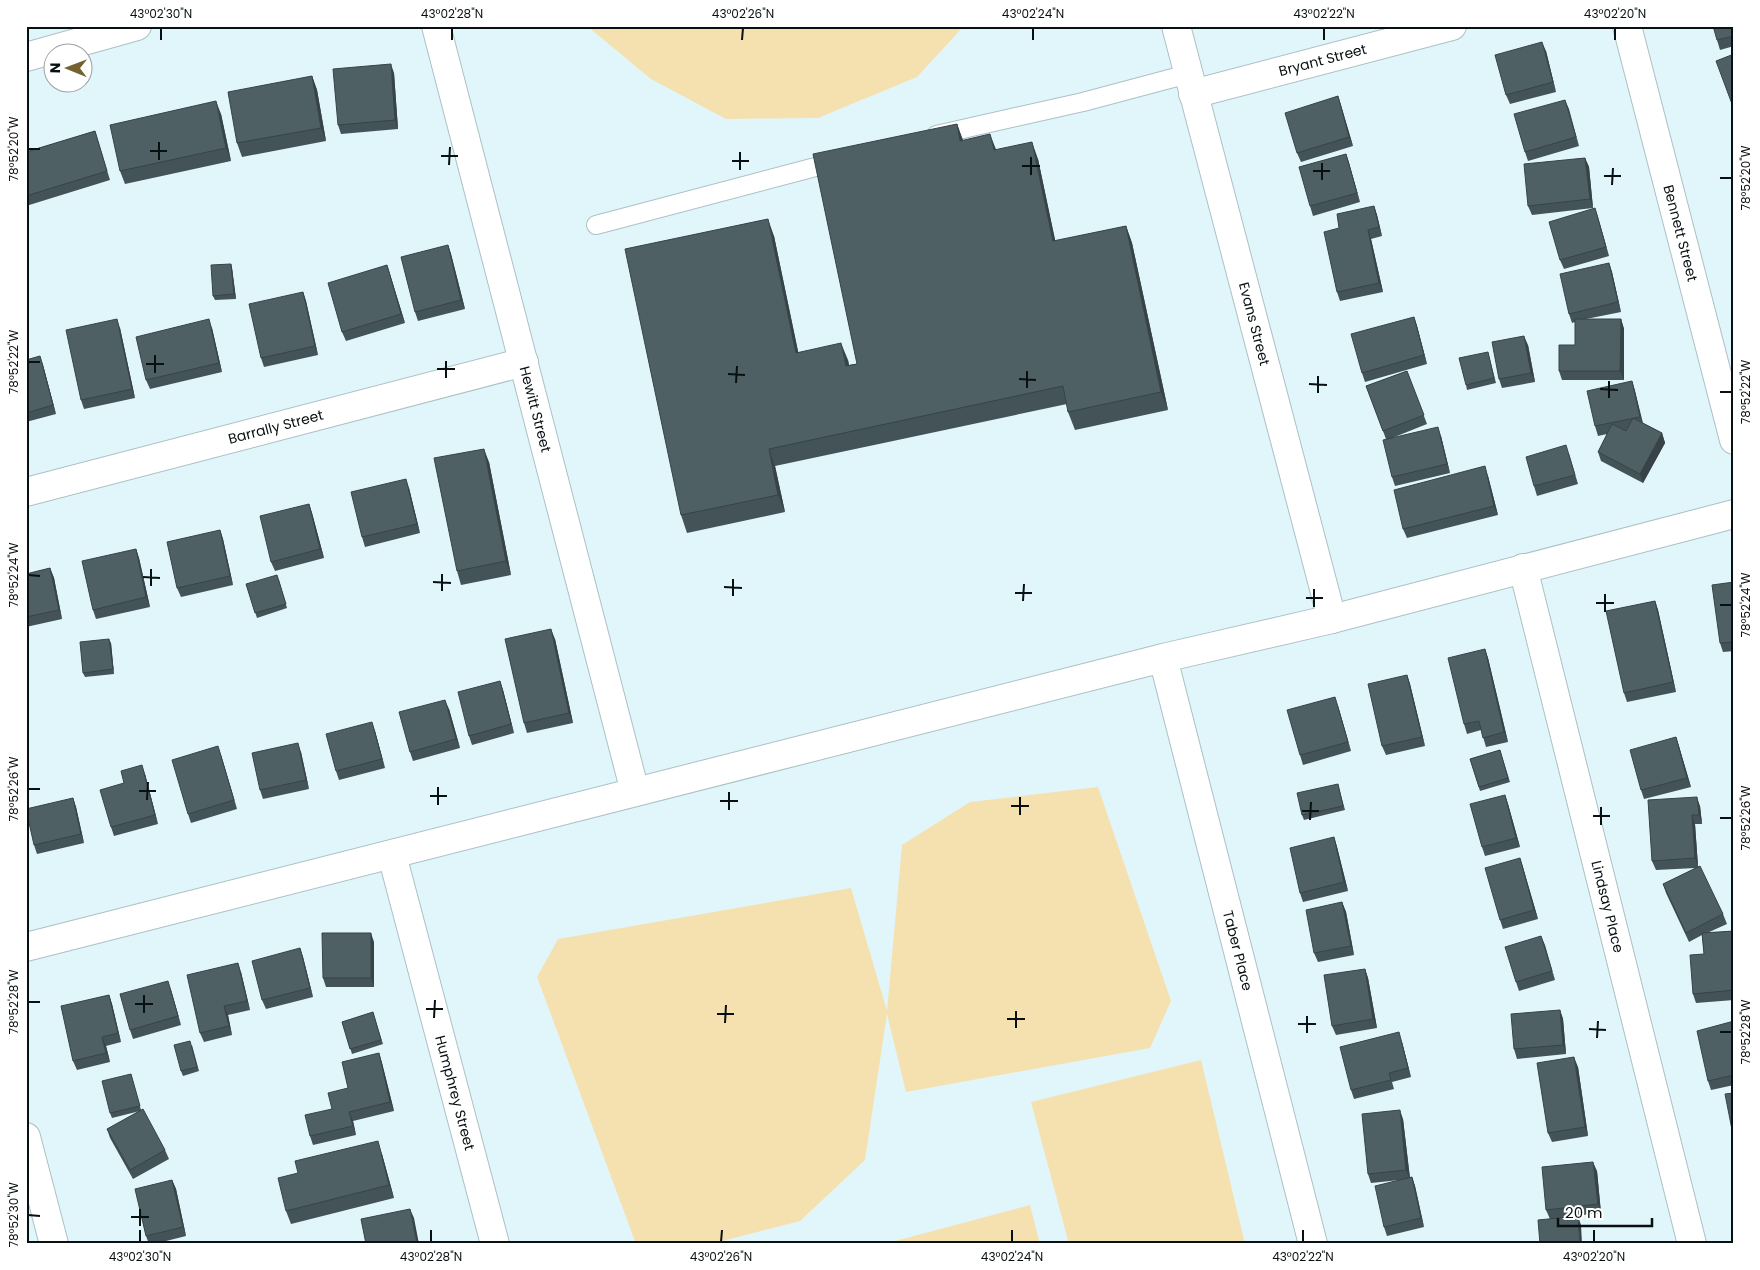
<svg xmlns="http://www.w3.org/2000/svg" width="1760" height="1270" viewBox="0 0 1760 1270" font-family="Poppins,sans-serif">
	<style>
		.green { fill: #f5e1af }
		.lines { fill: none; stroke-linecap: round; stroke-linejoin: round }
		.service-casing { stroke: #acc0c5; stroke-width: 20 }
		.minor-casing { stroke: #acc0c5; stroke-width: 30 }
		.tertiary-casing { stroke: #acc0c5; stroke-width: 30 }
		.service { stroke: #fff; stroke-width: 18 }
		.minor { stroke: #fff; stroke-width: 28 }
		.tertiary { stroke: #fff; stroke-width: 28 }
		.wall { fill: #445357 }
		.shaded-wall { fill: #374347 }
		.building { fill: #4f6065; stroke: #374347 }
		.ticks { fill: none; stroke: #091011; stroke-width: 2 }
		.labels { text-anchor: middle; stroke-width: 5; stroke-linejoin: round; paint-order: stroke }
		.street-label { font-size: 14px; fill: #091011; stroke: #fff }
		.neatline { fill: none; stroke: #091011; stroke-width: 2 }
		.ticks-label { font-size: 12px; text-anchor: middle; fill: #091011 }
	</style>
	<rect width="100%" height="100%" fill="#e1f6fb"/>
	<path class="green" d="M587,26H964L917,77L818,118L726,119L651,79Z
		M1098,787L1171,1001L1150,1048L906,1092L887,1014L865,1160L800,1221L711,1244H636L537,977L558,939L851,888L887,1011L902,845L970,802Z
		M1201,1060L1245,1244H1069L1031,1102Z
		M1030,1205L1040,1244H884Z"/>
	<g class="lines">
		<defs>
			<path id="service" d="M936,135L1083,102L1188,74
				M596,225L838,161"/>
			<g id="minor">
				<path id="s1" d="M436,26L635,792"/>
				<path id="s2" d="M1176,26L1332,619"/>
				<path id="s3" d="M1627,26L1734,440"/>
				<path d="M26,57L137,26"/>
				<path id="s4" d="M1193,94L1452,26"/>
				<path id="s5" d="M26,492L524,362"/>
				<path id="s6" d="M1523,568L1692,1244"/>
				<path id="s7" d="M1163,658L1313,1244"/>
				<path id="s8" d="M392,855L495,1244"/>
				<path d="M26,1137L54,1244"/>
			</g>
			<path id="tertiary" d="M26,947L1163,658L1332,619L1734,514"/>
		</defs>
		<use href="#service" class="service-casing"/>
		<use href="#minor" class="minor-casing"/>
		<use href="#tertiary" class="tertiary-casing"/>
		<use href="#service" class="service"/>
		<use href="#minor" class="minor"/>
		<use href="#tertiary" class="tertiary"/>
	</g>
	<path class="wall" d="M1734,26V46L1720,50L1717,40Z
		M1546,51L1556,92L1510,104L1506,95Z
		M394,73L398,129L341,134L338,125Z
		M312,76L317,90L326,141L242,157L237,143Z
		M1338,96L1353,146L1301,162L1297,153Z
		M1565,100L1579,146L1528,161L1525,152Z
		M221,114L231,161L125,184L120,171Z
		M957,124L963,140L996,150L1038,159L1055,241L1126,226L1132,243L1168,410L1075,430L1068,412L1067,404L775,466L785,512L687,533L681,515L774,236L798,352L848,360L849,365L857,364Z
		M95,131L110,180L26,206V152Z
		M1346,154L1349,163L1360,202L1313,216L1310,206Z
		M1585,158L1589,167L1593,208L1532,215L1528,206Z
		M1374,206L1377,215L1382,236L1371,239L1383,292L1340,301L1337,292L1339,228Z
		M1595,208L1609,256L1564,269L1560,260Z
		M448,245L451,254L465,309L418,321L415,312Z
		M1609,263L1612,272L1621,312L1586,319H1621L1624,329V380H1562L1559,371L1575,345V322L1572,323L1569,314Z
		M231,264L232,268L236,299L215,300L213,296Z
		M387,265L405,323L346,341L342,332Z
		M303,292L306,301L318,355L264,367L261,358Z
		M1414,317L1417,326L1427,364L1365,382L1362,373Z
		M120,328L135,398L84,409L81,400Z
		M212,328L222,372L150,389L146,380Z
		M1528,345L1535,382L1502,388L1499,379Z
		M1488,352L1496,383L1467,390L1466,385Z
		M40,356L43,365L56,414L26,422V360Z
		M1407,371L1427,424L1392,438L1441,436L1450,473L1395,486L1392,477L1386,439L1366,386Z
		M1632,381L1635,391L1643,423L1662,433L1665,443L1643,483L1601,461L1598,452L1607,434L1598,436L1595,426Z
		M1569,454L1578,484L1537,496L1534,486Z
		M489,462L511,575L461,585L457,571Z
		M1488,476L1498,515L1407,538L1403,529Z
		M409,488L420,533L365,547L362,537Z
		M309,504L312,513L324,558L275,571L271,562Z
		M220,530L223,539L233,585L181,597L177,588Z
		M136,549L139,558L150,607L96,619L93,610Z
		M50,568L54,578L62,619L26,627V574Z
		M279,580L287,608L257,618L246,584Z
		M1734,582V651L1723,652L1720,643Z
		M1655,601L1658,610L1676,692L1627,702L1624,693Z
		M555,639L573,723L527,733L524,723Z
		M111,643L114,674L85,677L83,673Z
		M1485,649L1488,658L1508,742L1486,747L1481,730L1467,734L1464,724Z
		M1407,675L1410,684L1425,746L1386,755L1382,746Z
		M500,681L503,690L514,733L472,745L469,736Z
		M1338,706L1351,751L1303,765L1300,755Z
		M449,709L460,748L413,761L410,752Z
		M375,731L385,768L339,780L336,771Z
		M1676,737L1691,787L1644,799L1641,790Z
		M1500,750L1510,782L1480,791L1470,759Z
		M301,752L309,789L263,799L260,790Z
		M221,755L237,809L191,823L188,814Z
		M145,774L158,824L114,836L111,827L124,783Z
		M1338,784L1345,810L1304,820L1302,815Z
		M1505,795L1508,804L1520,847L1485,856L1482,847Z
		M73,798L76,807L84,843L37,854L34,845Z
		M1700,806L1702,824H1695L1698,866L1723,914L1727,924L1707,933L1734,931V1000L1696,1003L1693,994L1704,954L1702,935L1689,942L1666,893L1663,884L1696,868L1656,870L1652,861Z
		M1334,837L1337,847L1348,891L1303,902L1300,893Z
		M1520,858L1538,919L1503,929L1500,920Z
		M1342,902L1346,912L1354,955L1318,962L1314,953Z
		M1541,936L1555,980L1519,991L1516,982Z
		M374,942V987H326L323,978Z
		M300,948L303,957L313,997L266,1009L262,1000Z
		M1365,969L1368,978L1377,1028L1336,1035L1332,1026Z
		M241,972L250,1010L228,1015L232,1035L204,1042L200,1033Z
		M171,990L181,1025L133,1039L130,1030Z
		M109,995L112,1004L121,1042L106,1046L110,1062L77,1070L73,1061Z
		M1560,1010L1563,1019L1566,1054L1517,1059L1514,1049Z
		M373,1012L383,1044L352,1054L342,1022Z
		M1734,1021V1085L1711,1090L1708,1081Z
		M1402,1042L1411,1077L1392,1082L1394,1089L1354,1099L1351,1090Z
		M192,1045L199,1071L183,1076L181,1071Z
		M379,1053L382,1063L394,1111L353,1121L356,1135L313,1145L310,1136L348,1088Z
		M1578,1067L1588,1136L1552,1142L1548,1133Z
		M131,1074L141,1110L165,1150L169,1159L133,1179L110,1138L107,1129L140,1111L112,1118L110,1113Z
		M1403,1119L1410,1178L1412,1177L1415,1186L1424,1227L1387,1236L1384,1227L1400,1180L1371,1183L1368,1174Z
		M382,1154L394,1198L291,1224L286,1211Z
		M1597,1171L1601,1213L1564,1217L1581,1225L1550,1219L1546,1210Z
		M172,1180L176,1189L186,1236L154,1244H149L146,1236Z"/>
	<path class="shaded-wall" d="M1542,42L1546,51L1556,92L1553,82Z
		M391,64L394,73L398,129L395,120Z
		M312,76L317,90L326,141L321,128Z
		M1338,96L1341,105L1353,146L1349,137Z
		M1565,100L1569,109L1579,146L1576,137Z
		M216,101L221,114L231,161L226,148Z
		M957,124L963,141H960Z
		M990,134L997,152L994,150Z
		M1032,142L1038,159L1059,258L1053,241Z
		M1346,154L1349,163L1360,202L1357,193Z
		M1585,158L1589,167L1593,208L1590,199Z
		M1374,206L1377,215L1382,236L1379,227Z
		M1595,208L1598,217L1609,256L1606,247Z
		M768,219L774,236L802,370L796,353Z
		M1126,226L1132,243L1168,410L1161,392Z
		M1368,230L1371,239L1383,292L1379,283Z
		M448,245L451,254L465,309L461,300Z
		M1609,263L1612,272L1621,312L1618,302Z
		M231,264L232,268L236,299L234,294Z
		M387,265L390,274L405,323L401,314Z
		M303,292L306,301L318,355L315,346Z
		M1414,317L1417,326L1427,364L1424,355Z
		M117,319L120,328L135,398L132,389Z
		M209,319L212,328L222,372L219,363Z
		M1621,319L1624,329V380L1620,371Z
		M1524,336L1528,345L1535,382L1531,373Z
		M841,343L848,360L852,383L846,366Z
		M40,356L43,365L56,414L53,405Z
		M1632,381L1635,391L1643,426L1640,417Z
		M1438,427L1441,436L1450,473L1447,464Z
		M1662,433L1665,443L1643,483L1640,474Z
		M484,449L489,462L511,575L506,561Z
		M769,449L775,466L785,512L778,495Z
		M1485,466L1488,476L1498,515L1494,506Z
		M406,479L409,488L420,533L417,524Z
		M309,504L312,513L324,558L320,549Z
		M220,530L223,539L233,585L230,576Z
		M136,549L139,558L150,607L146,597Z
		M50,568L54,578L62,619L59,610Z
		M1655,601L1658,610L1676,692L1673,682Z
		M551,629L555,639L573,723L569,713Z
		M109,639L111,643L114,674L113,669Z
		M1485,649L1488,658L1508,742L1504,732Z
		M1407,675L1410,684L1425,746L1422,737Z
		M500,681L503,690L514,733L511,724Z
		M1335,697L1338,706L1351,751L1348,742Z
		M445,700L449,709L460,748L456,739Z
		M372,722L375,731L385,768L382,759Z
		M1676,737L1679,746L1691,787L1687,778Z
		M298,743L301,752L309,789L306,780Z
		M218,746L221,755L237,809L234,800Z
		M142,765L145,774L158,824L155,815Z
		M1505,795L1508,804L1520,847L1516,838Z
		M1697,797L1700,806L1702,824L1699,815Z
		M73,798L76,807L84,843L81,834Z
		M1692,815L1695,824L1698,867L1695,858Z
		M1334,837L1337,847L1348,891L1344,882Z
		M1520,858L1523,867L1538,919L1534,910Z
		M1342,902L1346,912L1354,955L1351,946Z
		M371,933L374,942V987L371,978Z
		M1541,936L1545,945L1555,980L1552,971Z
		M300,948L303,957L313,997L310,988Z
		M238,963L241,972L250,1010L247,1001Z
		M1365,969L1368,978L1377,1028L1373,1019Z
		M168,981L171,990L181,1025L178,1016Z
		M109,995L112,1004L121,1042L118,1033Z
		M224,1006L228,1015L232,1035L229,1026Z
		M1560,1010L1563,1019L1566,1054L1563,1045Z
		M1399,1032L1402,1042L1411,1077L1408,1068Z
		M102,1037L106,1046L110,1062L106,1053Z
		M379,1053L382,1063L394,1111L390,1102Z
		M1574,1057L1578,1067L1588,1136L1585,1127Z
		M1400,1110L1403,1119L1410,1179L1406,1170Z
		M349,1112L353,1121L356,1135L353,1126Z
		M378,1141L382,1154L394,1198L389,1185Z
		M1593,1162L1597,1171L1601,1213L1598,1204Z
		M1412,1177L1415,1186L1424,1227L1421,1218Z
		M172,1180L176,1189L186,1236L183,1227Z
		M410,1209L414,1218L419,1244H417Z
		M1578,1216L1581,1225L1582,1244H1580Z"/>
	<path class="building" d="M1713,26H1734V36L1717,40Z
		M1542,42L1553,82L1506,95L1495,55Z
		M1734,54V103L1732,104L1716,61Z
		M391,64L395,120L338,125L333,69Z
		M312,76L321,128L237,143L228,92Z
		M1338,96L1349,137L1297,153L1285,113Z
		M1565,100L1576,137L1525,152L1514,114Z
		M216,101L226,148L120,171L110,125Z
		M957,124L960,141L990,134L994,150L1032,142L1053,241L1126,226L1161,392L1068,412L1063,386L769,449L778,495L681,515L625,249L768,219L796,353L841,343L846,366L857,364L813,154Z
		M95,131L107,171L26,196V152Z
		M1346,154L1357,193L1310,206L1299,167Z
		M1585,158L1590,199L1528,206L1524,164Z
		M1374,206L1379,227L1368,230L1379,283L1337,292L1324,232L1339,228L1337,214Z
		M1595,208L1606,247L1560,260L1549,222Z
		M448,245L461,300L415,312L401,257Z
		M1609,263L1618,302L1569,314L1560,274Z
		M231,264L234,294L213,296L211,265Z
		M387,265L401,314L342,332L328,283Z
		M303,292L315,346L261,358L249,304Z
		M1414,317L1424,355L1362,373L1351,334Z
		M117,319L132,389L81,400L66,330Z
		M209,319L219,363L146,380L136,337Z
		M1575,319H1621L1620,371H1559V345H1575Z
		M1524,336L1531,373L1499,379L1492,342Z
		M1488,352L1494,378L1466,385L1459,358Z
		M40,356L53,405L26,413V360Z
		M1407,371L1424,415L1383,431L1366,386Z
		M1632,381L1640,417L1595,426L1587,391Z
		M1633,418L1662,433L1640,474L1598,452L1612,424L1626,431Z
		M1438,427L1447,464L1392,477L1383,440Z
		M1566,445L1575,475L1534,486L1526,457Z
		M484,449L506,561L457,571L434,458Z
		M1485,466L1494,506L1403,529L1394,490Z
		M406,479L417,524L362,537L351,492Z
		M309,504L320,549L271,562L260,516Z
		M220,530L230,576L177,588L167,542Z
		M136,549L146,597L93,610L82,561Z
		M50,568L59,610L26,617V574Z
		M277,575L286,604L255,613L246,584Z
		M1734,582V642L1720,643L1712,585Z
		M1655,601L1673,682L1624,693L1606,611Z
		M551,629L569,713L524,723L505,639Z
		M109,639L113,669L83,673L80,642Z
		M1485,649L1504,732L1483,738L1479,721L1464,724L1448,658Z
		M1407,675L1422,737L1382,746L1368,684Z
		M500,681L511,724L469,736L458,692Z
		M1335,697L1348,742L1300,755L1287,710Z
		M445,700L456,739L410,752L399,712Z
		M372,722L382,759L336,771L326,734Z
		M1676,737L1687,778L1641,790L1630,750Z
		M298,743L306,780L260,790L252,753Z
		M218,746L234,800L188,814L172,760Z
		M1500,750L1508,778L1479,787L1470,759Z
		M142,765L155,815L111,827L100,790L124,783L121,771Z
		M1338,784L1343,806L1302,815L1297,793Z
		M1505,795L1516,838L1482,847L1470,804Z
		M1697,797L1699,815H1692L1695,858L1652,861L1648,800Z
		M73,798L81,834L34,845L26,809Z
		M1334,837L1344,882L1300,893L1290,848Z
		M1520,858L1534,910L1500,920L1485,868Z
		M1700,866L1723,914L1686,933L1663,884Z
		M1342,902L1351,946L1314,953L1306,910Z
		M1734,931V990L1693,994L1690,955L1704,954L1702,933Z
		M322,933H371V978H323Z
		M1541,936L1552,971L1516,982L1505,947Z
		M300,948L310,988L262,1000L252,961Z
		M238,963L247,1001L224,1006L229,1026L200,1033L187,975Z
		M1365,969L1373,1019L1332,1026L1324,975Z
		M168,981L178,1016L130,1030L120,994Z
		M109,995L118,1033L102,1037L106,1053L73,1061L61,1006Z
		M1560,1010L1563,1045L1514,1049L1511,1014Z
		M373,1012L381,1040L350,1049L342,1022Z
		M1734,1021V1075L1708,1081L1697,1031Z
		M1399,1032L1408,1068L1389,1073L1391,1080L1351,1090L1340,1047Z
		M190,1041L197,1067L181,1071L174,1045Z
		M379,1053L390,1102L349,1112L353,1126L310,1136L305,1115L332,1109L328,1093L348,1088L342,1062Z
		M1574,1057L1585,1127L1548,1133L1537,1063Z
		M131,1074L140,1106L110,1113L102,1081Z
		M1734,1093V1140L1725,1094Z
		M143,1109L165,1150L130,1170L107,1129Z
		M1400,1110L1406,1170L1368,1174L1362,1114Z
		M378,1141L389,1185L286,1211L278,1178L298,1173L295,1161Z
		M1593,1162L1598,1204L1546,1210L1542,1167Z
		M1412,1177L1421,1218L1384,1227L1375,1186Z
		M172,1180L183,1227L146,1236L135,1189Z
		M410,1209L417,1244H366L361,1219Z
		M1578,1216L1580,1244H1540L1538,1220Z"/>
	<path class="ticks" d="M161,40V28M452,40V28M742,40L743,28M1033,40V28M1324,40V28M1615,40V28M28,149H40M150,151H167M441,156H458M159,160V142M732,161H749M449,165L450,147M1022,166H1040M740,170V152M1313,171H1330M1031,175V157M1604,176H1621M1720,178H1732M1322,180V163M1612,185L1613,168M28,362H40M146,364H164M437,369H455M155,373V355M728,374L745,375M446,378V361M1019,379L1036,380M736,383L737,366M1309,384L1327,385M1027,388V371M1600,389L1618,390M1720,392H1732M1318,393V376M1609,398V381M28,575L40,576M143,577L160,578M433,582L451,583M151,586V569M724,587L742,588M442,591V574M1015,593H1032M733,596V579M1306,598H1323M1023,601L1024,584M1596,603H1614M1720,605H1732M1314,607V589M1605,612V594M28,789H40M139,791H156M430,796H447M147,800L148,782M720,801H738M438,805V787M1011,806H1029M729,810V792M1302,811H1319M1020,815V797M1593,816H1610M1720,818H1732M1310,820L1311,802M1601,825V807M28,1002H40M135,1004H153M426,1009H443M144,1013V995M717,1014H734M434,1018L435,1000M1007,1019H1025M725,1023L726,1005M1298,1024H1316M1016,1028V1011M1589,1029L1606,1030M1720,1032H1732M1307,1033V1016M1597,1038L1598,1021M28,1215L40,1216M131,1217H149M140,1226V1209M140,1242V1230M431,1242V1230M721,1242L722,1230M1012,1242V1230M1303,1242V1230M1594,1242V1230"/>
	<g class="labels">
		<g class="street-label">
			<text dy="5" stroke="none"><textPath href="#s4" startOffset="134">Bryant Street</textPath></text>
			<text dy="5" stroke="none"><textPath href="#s3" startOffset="214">Bennett Street</textPath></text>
			<text dy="5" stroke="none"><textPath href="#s2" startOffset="308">Evans Street</textPath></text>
			<text dy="5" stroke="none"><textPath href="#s1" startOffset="396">Hewitt Street</textPath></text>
			<text dy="5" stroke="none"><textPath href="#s5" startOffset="258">Barrally Street</textPath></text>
			<text dy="5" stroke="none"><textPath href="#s6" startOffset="349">Lindsay Place</textPath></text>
			<text dy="5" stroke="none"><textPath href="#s7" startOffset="302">Taber Place</textPath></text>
			<text dy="5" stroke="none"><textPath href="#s8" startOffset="246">Humphrey Street</textPath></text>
		</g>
	</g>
	<rect width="1760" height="1270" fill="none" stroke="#ffffff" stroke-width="55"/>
	<g transform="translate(68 68) rotate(271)"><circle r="24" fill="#ffffff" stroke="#9d9fa0"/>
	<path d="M0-4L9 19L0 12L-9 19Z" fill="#746230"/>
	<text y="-8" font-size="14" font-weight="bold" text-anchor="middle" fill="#091011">N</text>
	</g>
	<path d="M1558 1218v8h94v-8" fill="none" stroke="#091011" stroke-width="2.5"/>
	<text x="1565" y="1218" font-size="15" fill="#091011" stroke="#ffffff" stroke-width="4" paint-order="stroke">20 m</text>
	<rect x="28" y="28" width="1704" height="1214" class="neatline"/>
	<g class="ticks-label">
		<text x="161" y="18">43°02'30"N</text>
		<text x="452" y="18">43°02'28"N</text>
		<text x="743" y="18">43°02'26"N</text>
		<text x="1033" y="18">43°02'24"N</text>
		<text x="1324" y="18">43°02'22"N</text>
		<text x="1615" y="18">43°02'20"N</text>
		<text transform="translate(14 149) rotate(-90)" y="4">78°52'20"W</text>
		<text transform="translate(1746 178) rotate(-90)" y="4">78°52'20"W</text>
		<text transform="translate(14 362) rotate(-90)" y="4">78°52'22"W</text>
		<text transform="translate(1746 392) rotate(-90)" y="4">78°52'22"W</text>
		<text transform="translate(14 575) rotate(-90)" y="4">78°52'24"W</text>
		<text transform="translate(1746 605) rotate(-90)" y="4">78°52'24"W</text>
		<text transform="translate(14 789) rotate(-90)" y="4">78°52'26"W</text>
		<text transform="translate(1746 818) rotate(-90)" y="4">78°52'26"W</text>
		<text transform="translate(14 1002) rotate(-90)" y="4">78°52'28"W</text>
		<text transform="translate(1746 1032) rotate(-90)" y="4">78°52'28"W</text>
		<text transform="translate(14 1215) rotate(-90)" y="4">78°52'30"W</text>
		<text x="140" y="1261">43°02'30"N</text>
		<text x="431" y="1261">43°02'28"N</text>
		<text x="721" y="1261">43°02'26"N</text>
		<text x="1012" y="1261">43°02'24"N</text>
		<text x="1303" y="1261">43°02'22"N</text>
		<text x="1594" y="1261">43°02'20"N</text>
	</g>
</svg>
